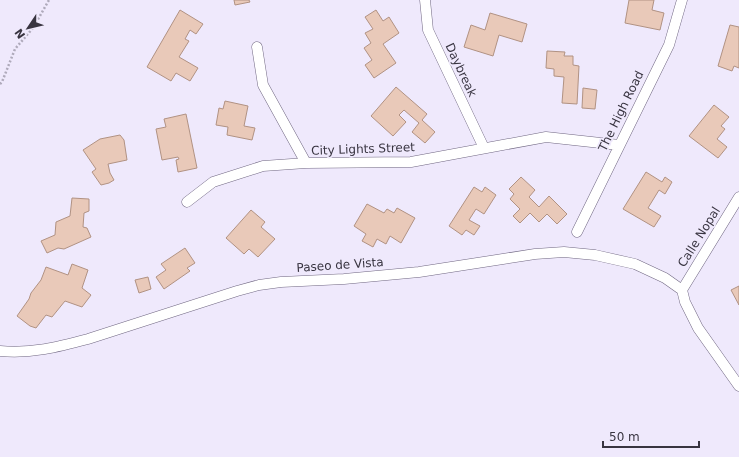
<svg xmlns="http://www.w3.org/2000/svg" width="739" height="457" viewBox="0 0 739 457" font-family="'DejaVu Sans',sans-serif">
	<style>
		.building { fill: #e9c9b9; stroke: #b19283 }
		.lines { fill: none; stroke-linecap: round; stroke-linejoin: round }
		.minor-casing { stroke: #706782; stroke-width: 11 }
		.path { stroke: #afaabb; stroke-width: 2.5; stroke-dasharray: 2 2; stroke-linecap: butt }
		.minor { stroke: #fff; stroke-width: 10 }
		.labels { text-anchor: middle; stroke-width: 3.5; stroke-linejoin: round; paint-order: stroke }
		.street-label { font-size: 12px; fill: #383440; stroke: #efe9fc }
	</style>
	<rect width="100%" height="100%" fill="#efe9fc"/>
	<path class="building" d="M234,0H249L250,2L235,5Z
		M629,0H654L652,10L664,13L660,30L625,23Z
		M180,10L203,24L196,34L190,30L185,39L189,41L179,57L198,68L190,81L176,73L171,81L147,67Z
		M376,10L383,21L389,17L399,33L383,44L396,63L374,78L365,65L372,60L364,48L371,43L365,33L373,29L365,17Z
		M490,13L527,24L522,42L499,35L493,56L464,47L471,25L485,30Z
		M730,25L739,27V68L734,66L732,71L718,66Z
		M547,51L565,52L564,56H573V65L579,66L577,104L562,103L564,77L554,76V69L546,68Z
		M396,87L427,114L422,120L435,132L425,143L412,132L419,123L404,110L399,115L406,122L393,136L371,116Z
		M583,88L597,90L595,109L582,108Z
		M225,101L248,106L244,126L255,128L252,140L227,135L228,127L216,125L219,108L223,109Z
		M714,105L729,117L721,126L725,129L717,139L727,147L718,158L689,136Z
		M186,114L197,168L178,172L176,160L179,159L178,157L162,160L156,129L166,127L164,119Z
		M120,135L124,140L127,160L108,164L110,173L114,180L109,183L101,185L92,172L96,169L83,150L100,139Z
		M646,172L662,182L665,177L672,182L665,194L659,190L648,208L661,216L654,227L623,209Z
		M521,177L535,190L529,197L539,207L549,196L567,214L557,224L547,214L539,222L530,213L520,223L513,216L520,209L510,199L514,194L509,189Z
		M474,187L482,192L485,187L496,195L484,214L476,209L469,220L480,226L474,235L466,230L462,235L449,226Z
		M72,198L89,199V211L84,213L83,227L87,228L91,237L64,249L58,248L47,253L41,241L55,235L56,222L70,216Z
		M367,204L384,213L387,209L394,213L397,208L415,218L401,243L390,236L386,244L377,239L373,247L362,241L366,234L354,226Z
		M251,210L265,222L261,227L275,239L258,257L249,249L244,254L226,238Z
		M185,248L195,263L187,268L190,271L164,289L156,277L166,270L161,264Z
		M72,264L88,270L82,288L91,295L82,307L65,301L52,317L46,315L36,328L30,326L17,316L29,299L31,293L41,280L46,267L68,275Z
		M148,277L151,289L139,293L135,280Z
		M739,286V305L731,290Z"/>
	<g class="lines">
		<defs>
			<path id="minor" d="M425,0L428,30L484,148
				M257,47L263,85L306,163
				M187,202L213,182L263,166L306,163L411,162L546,137L619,145
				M577,232L669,45L682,0
				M682,290L685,302L698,328L739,386
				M682,290L739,197
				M0,351C31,354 58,347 88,339L237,291L259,285L281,282L344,279L419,272L535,254L564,252L595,255L635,264L665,278L682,290"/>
		</defs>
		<use href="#minor" class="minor-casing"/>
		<path class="path" d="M0,84L2,82L15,49L33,28L49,0"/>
		<use href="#minor" class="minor"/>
	</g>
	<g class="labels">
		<g class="street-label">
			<text transform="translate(461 70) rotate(65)" y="4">Daybreak</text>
			<text transform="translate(621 111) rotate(-64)" y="4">The High Road</text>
			<text transform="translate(363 149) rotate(-2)" y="4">City Lights Street</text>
			<text transform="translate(699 237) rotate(-58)" y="4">Calle Nopal</text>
			<text transform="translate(340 265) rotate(-4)" y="4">Paseo de Vista</text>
		</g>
	</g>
	<g transform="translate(28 28) rotate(235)" stroke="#efe9fc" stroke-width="3" paint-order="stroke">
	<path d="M0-3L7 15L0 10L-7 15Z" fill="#383440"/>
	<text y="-6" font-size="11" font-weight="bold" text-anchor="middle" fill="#383440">N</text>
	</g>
	<path d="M603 441v6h96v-6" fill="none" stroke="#383440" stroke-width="2"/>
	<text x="609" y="441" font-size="12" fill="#383440" stroke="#efe9fc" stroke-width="3" paint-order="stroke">50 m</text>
</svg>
